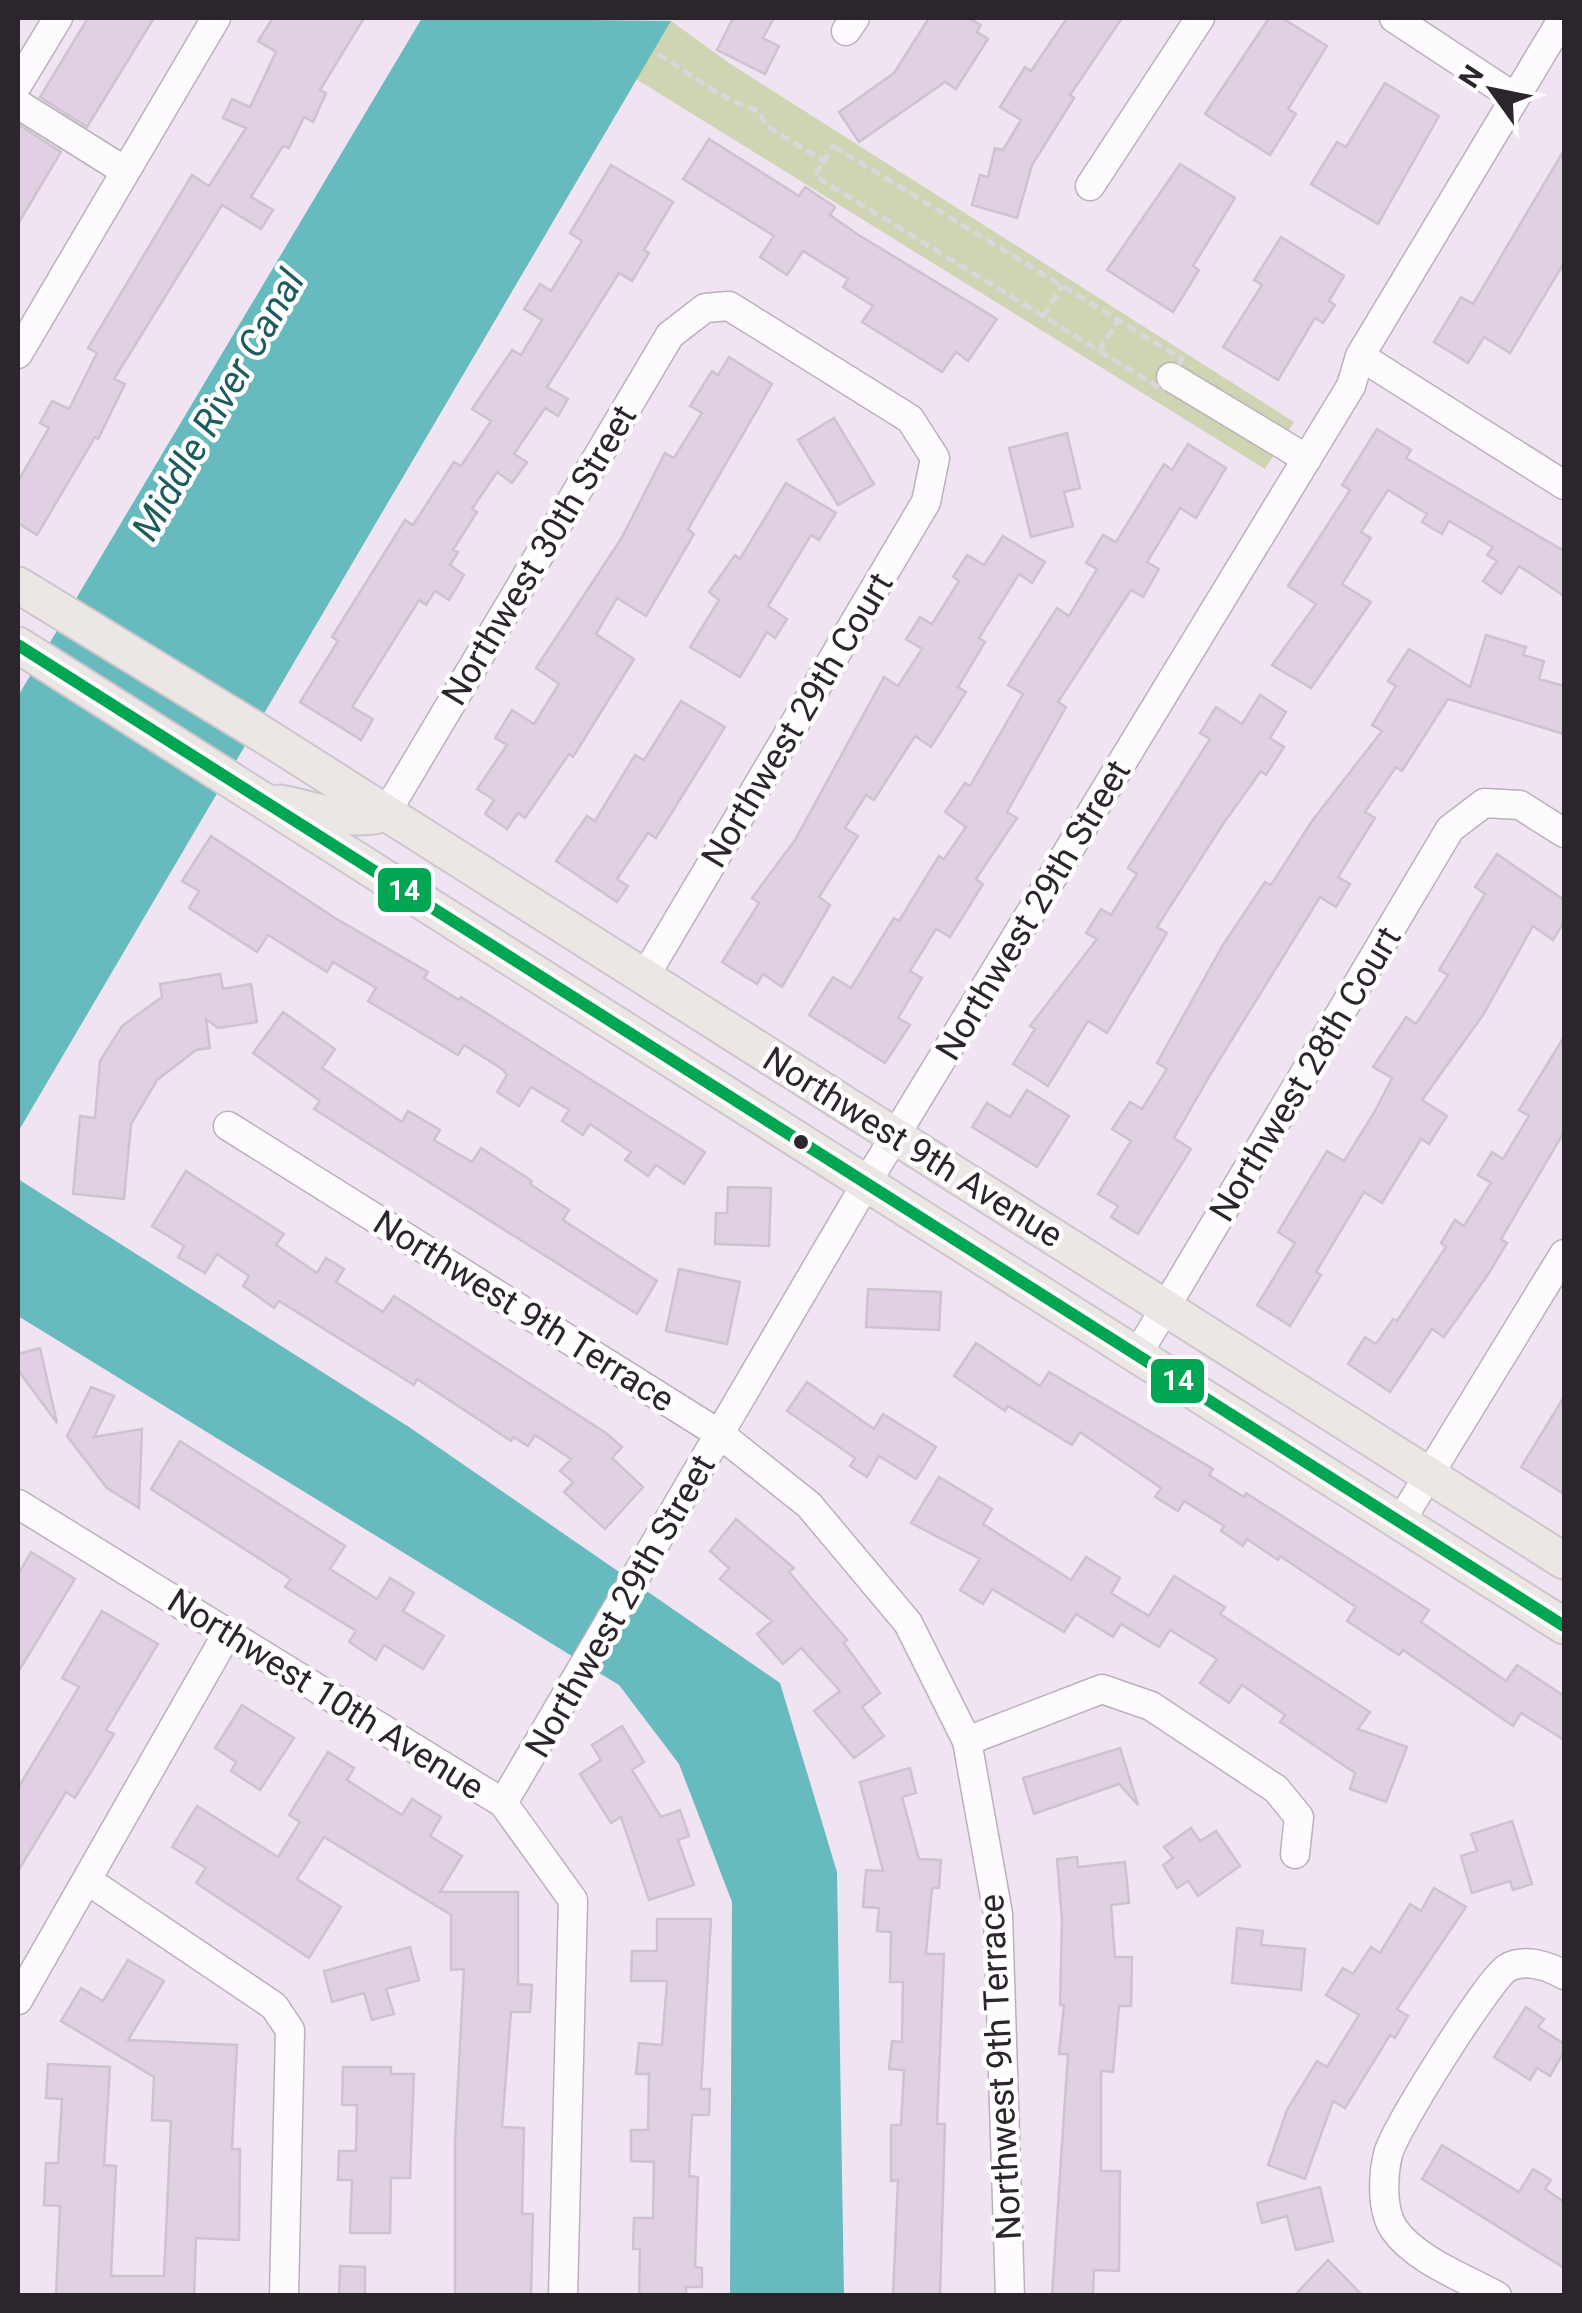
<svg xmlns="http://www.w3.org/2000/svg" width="1582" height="2313" viewBox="0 0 1582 2313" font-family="Roboto,sans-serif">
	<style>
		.green { fill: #cfd4b3 }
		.water { fill: #67babe }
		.building { fill: #e1cfe4; stroke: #ccc3ce; stroke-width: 2.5 }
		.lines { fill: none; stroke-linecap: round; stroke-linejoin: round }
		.minor-casing { stroke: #bab1bc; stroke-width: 31 }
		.major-casing { stroke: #cbc6cc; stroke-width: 39 }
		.path { stroke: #dad6da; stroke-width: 5; stroke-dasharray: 10 5; stroke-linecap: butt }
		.minor { stroke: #fdfbfd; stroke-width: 28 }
		.major { stroke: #ece6e4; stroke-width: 35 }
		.bus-1-casing { stroke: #fff; stroke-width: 20 }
		.bus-1 { stroke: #00a651; stroke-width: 12 }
		.bus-dot { fill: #2d252e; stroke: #fff; stroke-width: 4 }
		.labels { text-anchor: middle; stroke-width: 9; stroke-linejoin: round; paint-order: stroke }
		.street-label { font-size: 35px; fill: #2d252e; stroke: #fff }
		.water-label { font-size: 38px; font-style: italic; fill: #1c5c5d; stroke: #fff }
		.line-badge { stroke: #fff; stroke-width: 4 }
		.badge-label { font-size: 28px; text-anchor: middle; font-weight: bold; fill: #fff }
	</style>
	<rect width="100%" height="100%" fill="#f0e4f2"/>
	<path class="green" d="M671,21L729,63L1294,422L1265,469L636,79Z"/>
	<path class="water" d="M422,18L671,21L18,1132V696Z
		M18,1179L409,1427L780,1683L837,1872L844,2295H730L732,1902L679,1764L619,1685L18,1316Z"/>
	<path class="building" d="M88,18H154L87,127L40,97Z
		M273,18H364L320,90L326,93L313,122L304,117L289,148L283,146L251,197L273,210L261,229L222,205L114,379L125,384L98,439L95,437L37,535L18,523V481L49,428L40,423L52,401L69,409L97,353L88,348L192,175L209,186L246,128L223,118L232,99L250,107L276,52L258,41Z
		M733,18H774L763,38L779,46L765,74L717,50Z
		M929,18H968L981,25L977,32L988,39L956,89L945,82L859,142L839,112L894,73Z
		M1067,18H1122L1070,95L1074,98L1032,165L1017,218L972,205L980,175L988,177L995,148L1003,150L1021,120L1000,107L1025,67L1031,71Z
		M1269,18H1282L1327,46L1288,109L1296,114L1270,155L1205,114Z
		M1385,83L1439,116L1378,224L1311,184L1337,142L1346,147Z
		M18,124L61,152L18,224Z
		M709,139L799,196L805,187L835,207L830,215L857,234L997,319L968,361L956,352L942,372L862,322L873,306L843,287L848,279L803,251L787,275L760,257L774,236L683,179Z
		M1564,150V263L1510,353L1484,337L1468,363L1434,342L1461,297L1473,304Z
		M1180,164L1235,198L1193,266L1199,270L1173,312L1107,270Z
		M611,165L673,202L644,250L649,253L632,281L619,273L547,387L568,399L558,416L545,408L514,454L527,462L512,483L497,472L472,509L477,512L453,550L458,552L450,565L464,575L449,600L435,591L426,605L419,600L352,707L373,719L361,740L300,702L338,641L332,637L405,520L413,525L454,462L461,466L491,421L472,409L512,350L521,355L542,320L524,309L540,284L551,291L582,241L570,233Z
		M1281,237L1344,276L1329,301L1335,305L1323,323L1315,318L1278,380L1223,347L1262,285L1254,280Z
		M729,357L772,384L688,529L694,534L646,616L617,598L596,634L634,659L573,757L569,754L525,818L518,813L507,829L485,814L494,800L477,789L507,745L495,738L512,710L534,724L559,684L536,668L621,539L665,453L674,458L702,413L690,406L712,371L718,375Z
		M834,418L874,484L838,505L798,440Z
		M1377,429L1411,450L1406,458L1564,551V596L1519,566L1501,594L1483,581L1497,561L1487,555L1493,547L1449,521L1442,534L1422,522L1427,514L1388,490L1361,532L1371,538L1342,584L1371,602L1311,688L1272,665L1316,604L1288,586L1350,490L1342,485Z
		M1067,433L1080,488L1064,492L1073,526L1031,537L1009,448Z
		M1188,444L1226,468L1196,518L1180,508L1147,562L1159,569L1143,597L1131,590L1058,702L1066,707L1007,812L1017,818L976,879L983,884L950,937L936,929L910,971L922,978L898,1018L910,1025L885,1063L809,1015L833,977L851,988L894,918L899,921L939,856L944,859L966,827L945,812L965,783L970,786L1023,694L1008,685L1057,608L1069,616L1097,569L1086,563L1103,535L1116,542L1164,464L1172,470Z
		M786,483L836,513L819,540L811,535L768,606L787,619L775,638L767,632L740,677L690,647L719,600L709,592L735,555L740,559Z
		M1003,536L1045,562L1032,583L1019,574L979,638L985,642L958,687L966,692L931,747L915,736L874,800L866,795L845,828L858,836L819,897L830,905L782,987L763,974L757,984L722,962L759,903L752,898L795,840L884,677L898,686L922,649L906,639L920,617L932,624L959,581L953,577L967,555L984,565Z
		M1486,635L1526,647L1523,655L1544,661L1539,679L1564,686V734L1448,699L1402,771L1396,767L1365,812L1375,818L1338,877L1350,884L1336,907L1320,897L1210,1075L1174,1138L1191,1149L1138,1234L1111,1217L1118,1206L1098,1194L1131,1141L1112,1129L1130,1102L1142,1109L1167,1069L1157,1063L1223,945L1265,882L1271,885L1312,821L1382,731L1372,725L1396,686L1388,681L1409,649L1470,687Z
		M1260,695L1286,712L1270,738L1284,747L1266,775L1261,771L1223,824L1157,927L1167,933L1107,1033L1088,1021L1048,1086L1013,1064L1035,1029L1030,1026L1097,939L1086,933L1101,909L1111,915L1137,874L1128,868L1210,739L1200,733L1216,707L1242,724Z
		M681,701L725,727L656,838L648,833L617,879L628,886L617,902L556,861L587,816L595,821L635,755L644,760Z
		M211,836L335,918L428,972L424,978L459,1000L461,997L705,1152L684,1184L656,1165L648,1176L625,1160L631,1152L590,1124L583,1135L562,1121L569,1110L531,1087L519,1106L497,1092L507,1075L502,1069L464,1045L458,1055L368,1001L376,988L333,962L327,972L268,935L257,952L189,908L199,891L182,881Z
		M1497,854L1564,900V922L1553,940L1533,926L1483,1015L1422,1100L1447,1116L1429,1144L1421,1139L1382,1203L1364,1192L1316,1272L1321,1275L1290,1326L1257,1305L1295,1243L1278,1232L1327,1151L1344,1161L1375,1111L1392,1078L1373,1067L1406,1017L1416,1024L1448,975L1439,970L1485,894L1475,887Z
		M220,974L223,989L251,984L257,1022L218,1028L206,1019L210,1048L196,1050L157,1080L131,1124L124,1199L73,1194L80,1116L95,1118L100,1061L122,1026L162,997L160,984Z
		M283,1012L335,1049L322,1068L402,1122L408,1111L440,1130L434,1140L472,1162L481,1148L532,1181L530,1184L569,1210L563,1220L657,1281L637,1314L314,1109L320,1101L253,1053Z
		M1564,1037V1132L1501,1239L1507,1243L1489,1273L1444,1337L1432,1329L1390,1392L1348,1364L1365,1337L1376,1344L1393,1319L1397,1321L1446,1247L1441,1243L1455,1220L1464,1226L1491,1183L1478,1175L1492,1152L1503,1159L1529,1116L1519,1110Z
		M1027,1090L1069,1116L1037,1167L972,1127L987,1103L1010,1117Z
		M186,1171L284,1234L276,1245L317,1273L326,1258L344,1269L336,1282L383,1312L394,1296L606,1433L622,1447L612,1458L643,1487L605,1529L564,1492L573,1482L560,1471L571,1459L535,1435L528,1446L513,1437L511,1441L417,1379L414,1385L279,1301L274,1308L243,1286L249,1276L217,1254L205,1273L178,1257L184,1246L152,1226Z
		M728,1187L771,1188L769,1246L715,1244L716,1213H727Z
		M679,1269L740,1282L727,1344L666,1331Z
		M868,1289L941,1292L939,1330L866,1327Z
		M976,1343L1040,1386L1049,1372L1213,1469L1209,1475L1244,1497L1246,1493L1429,1610L1421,1622L1506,1681L1517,1665L1564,1696V1740L1521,1713L1513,1726L1403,1650L1399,1655L1347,1621L1356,1607L1280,1556L1278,1560L1247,1539L1243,1546L1221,1531L1224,1526L1184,1501L1178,1511L1155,1497L1161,1488L1080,1432L1072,1445L1008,1406L1005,1411L954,1376Z
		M40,1348L57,1423L18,1370V1354Z
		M807,1382L874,1429L883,1414L936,1447L916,1479L879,1456L867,1477L850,1466L855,1458L787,1411Z
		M91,1387L114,1396L94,1437L142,1429L139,1508L107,1488L67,1436Z
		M1564,1397V1494L1521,1467Z
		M180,1441L345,1546L330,1569L377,1599L390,1578L414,1593L403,1611L444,1636L423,1669L384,1645L376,1660L349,1642L356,1631L285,1587L291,1579L151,1489Z
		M939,1477L992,1509L983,1524L1071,1580L1086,1557L1120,1578L1111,1593L1149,1616L1174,1576L1225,1607L1220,1614L1370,1712L1358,1729L1407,1747L1386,1802L1350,1789L1355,1773L1280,1722L1285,1715L1242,1685L1229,1703L1200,1683L1217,1659L1170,1630L1159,1647L1121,1624L1113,1637L1076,1614L1064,1632L992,1589L983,1604L960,1590L980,1559L911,1523Z
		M736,1519L794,1568L789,1572L847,1640L844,1643L880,1693L862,1707L884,1736L854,1758L814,1711L840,1691L801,1648L783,1664L757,1634L772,1621L720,1579L729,1568L710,1551Z
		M31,1552L75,1579L18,1672V1575Z
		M102,1611L158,1644L106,1730L114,1734L75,1798L66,1792L18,1871V1788L79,1687L62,1678Z
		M242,1705L294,1738L260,1790L231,1771L236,1762L215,1748Z
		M622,1726L644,1762L632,1770L661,1817L680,1810L689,1836L678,1840L694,1885L649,1900L621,1817L611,1823L580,1774L601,1760L592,1745Z
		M1120,1748L1138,1805L1119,1784L1034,1814L1023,1778Z
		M328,1752L354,1768L347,1780L402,1815L412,1799L441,1817L430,1836L462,1856L440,1892H518V1984L532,1985L530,2012H511L502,2127L524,2128L522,2214H533L531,2296H455V2141L464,1969L451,1970V1915L324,1837L297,1879L341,1907L309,1958L196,1883L206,1868L172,1847L197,1806L278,1857L300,1822L289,1815Z
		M910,1768L916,1793L902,1797L919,1859L941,1860L939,1888H932L926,1954H944L937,2124H945L940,2296H893L898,2180L891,2181V2125H901L904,2070L889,2069L892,2041L902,2042L903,1982H890L891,1932L877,1931L879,1908L863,1907L866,1870L883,1871L860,1782Z
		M1512,1821L1532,1884L1513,1890L1510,1881L1472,1893L1461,1856L1477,1851L1471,1834Z
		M1191,1828L1200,1841L1216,1831L1240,1866L1198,1896L1188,1881L1177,1888L1163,1865L1173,1858L1164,1847Z
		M1077,1857L1078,1867L1125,1862L1129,1903L1111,1905L1115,1957H1132L1131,2006H1119L1113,2072L1101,2071V2171H1120L1119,2271L1094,2270L1093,2296H1052L1068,2054H1059L1064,2005H1060L1062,1920L1057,1859Z
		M1434,1888L1466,1907L1397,2009L1408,2016L1395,2038L1390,2035L1345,2108L1333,2101L1305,2179L1268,2165L1287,2110L1317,2061L1327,2067L1359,2015L1326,1995L1343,1968L1353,1974L1371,1947L1380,1953L1410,1904L1421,1911Z
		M657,1919H711L701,2089H710L709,2115H692L689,2176L698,2177L695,2267L702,2268V2287H686V2296H639L640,2249H633L634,2218H653L654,2162L631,2161V2130H648L649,2074H636L639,2043L662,2045L667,1981H631L632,1951H657Z
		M1237,1928L1263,1931L1261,1945L1305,1949L1301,1990L1232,1983Z
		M410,1947L419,1980L386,1989L394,2014L372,2020L364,1993L332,2002L324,1971Z
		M128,1960L164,1981L128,2040L237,2045L232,2149H240L239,2240L196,2238L194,2296H56L60,2206L44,2205L46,2163H58L62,2099L46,2098L48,2064L110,2067L104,2165L116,2166L111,2276H164L171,2121L152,2120L154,2077L61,2021L81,1988L103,2001Z
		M1526,2007L1544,2019L1538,2027L1564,2044V2052L1550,2076L1537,2068L1530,2080L1494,2057Z
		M343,2067H391V2074H414L410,2178H391L390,2233H350L352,2180H338L339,2151H356L357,2105H342Z
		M1442,2145L1519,2192L1533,2169L1551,2180L1545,2189L1564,2202V2268L1422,2179Z
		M1320,2187L1333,2241L1296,2250L1287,2216L1262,2223L1257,2203Z
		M1328,2260L1363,2296H1294Z
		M340,2266L365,2267V2296H339Z"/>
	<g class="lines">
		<defs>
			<path id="minor" d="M1394,18L1514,97
				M846,31L855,18
				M18,84L58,18
				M18,104L125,171
				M1090,186L1200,18
				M18,354L216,18
				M1360,356L1564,485
				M1171,377L1307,459
				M386,813L670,335L705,308L729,306L910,419L935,458L926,502L645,976
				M228,1126L721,1435L809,1505L908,1623L967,1741L998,1914L1010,2296
				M1137,1355L1450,829L1484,803L1520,805L1564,833
				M18,1504L503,1803L573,1900L563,2296
				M1400,1522L1564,1254
				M967,1741L1102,1689L1151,1706L1276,1789L1299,1817L1295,1854
				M503,1803L867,1182L1351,386L1360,356L1563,18
				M87,1880L274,2006L290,2030L284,2296
				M18,2000L227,1634
				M1497,2296C1465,2278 1415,2260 1394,2229C1381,2210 1383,2175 1388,2154C1394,2130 1488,1980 1507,1968C1524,1958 1549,1966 1564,1975"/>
			<path id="major" d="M18,585L262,734L1564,1561
				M18,645L1564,1626
				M280,803C316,810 351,824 386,813"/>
		</defs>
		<use href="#minor" class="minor-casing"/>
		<use href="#major" class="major-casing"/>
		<path class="path" d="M658,54C693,75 721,100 759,111L766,126L824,161
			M833,146L1182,359L1163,390L815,176Z
			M1043,316L1062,286
			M1099,351L1118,320"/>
		<use href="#minor" class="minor"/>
		<use href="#major" class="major"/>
		<defs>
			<path id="bus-1" d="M18,645L1564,1626"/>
		</defs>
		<use href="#bus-1" class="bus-1-casing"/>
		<use href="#bus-1" class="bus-1"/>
	</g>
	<circle class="bus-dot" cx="801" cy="1142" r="9"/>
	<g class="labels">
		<g class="street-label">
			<text transform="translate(539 555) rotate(-59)" y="12">Northwest 30th Street</text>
			<text transform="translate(797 720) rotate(-59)" y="12">Northwest 29th Court</text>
			<text transform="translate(1033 910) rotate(-59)" y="12">Northwest 29th Street</text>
			<text transform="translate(1305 1074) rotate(-59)" y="12">Northwest 28th Court</text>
			<text transform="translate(913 1147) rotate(32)" y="12">Northwest 9th Avenue</text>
			<text transform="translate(524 1311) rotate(32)" y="12">Northwest 9th Terrace</text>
			<text transform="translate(620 1606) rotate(-60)" y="12">Northwest 29th Street</text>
			<text transform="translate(326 1694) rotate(32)" y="12">Northwest 10th Avenue</text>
			<text transform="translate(1000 2067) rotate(-93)" y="12">Northwest 9th Terrace</text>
		</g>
		<g class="water-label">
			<text transform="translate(218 405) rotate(-60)" y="13">Middle River Canal</text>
		</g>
	</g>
	<g class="line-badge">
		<rect x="376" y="866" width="57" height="48" rx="10" fill="#00a651"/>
		<rect x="1149" y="1357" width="57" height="48" rx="10" fill="#00a651"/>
	</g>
	<g class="badge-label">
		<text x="404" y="900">14</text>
		<text x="1178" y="1390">14</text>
	</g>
	<rect width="1582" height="2313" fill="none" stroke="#2d252e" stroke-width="40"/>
	<g transform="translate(1492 90) rotate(303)" stroke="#ffffff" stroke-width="8" paint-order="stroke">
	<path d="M0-8L18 38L0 25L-18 38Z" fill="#2d252e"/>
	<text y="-15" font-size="28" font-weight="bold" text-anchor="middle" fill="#2d252e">N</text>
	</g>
</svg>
